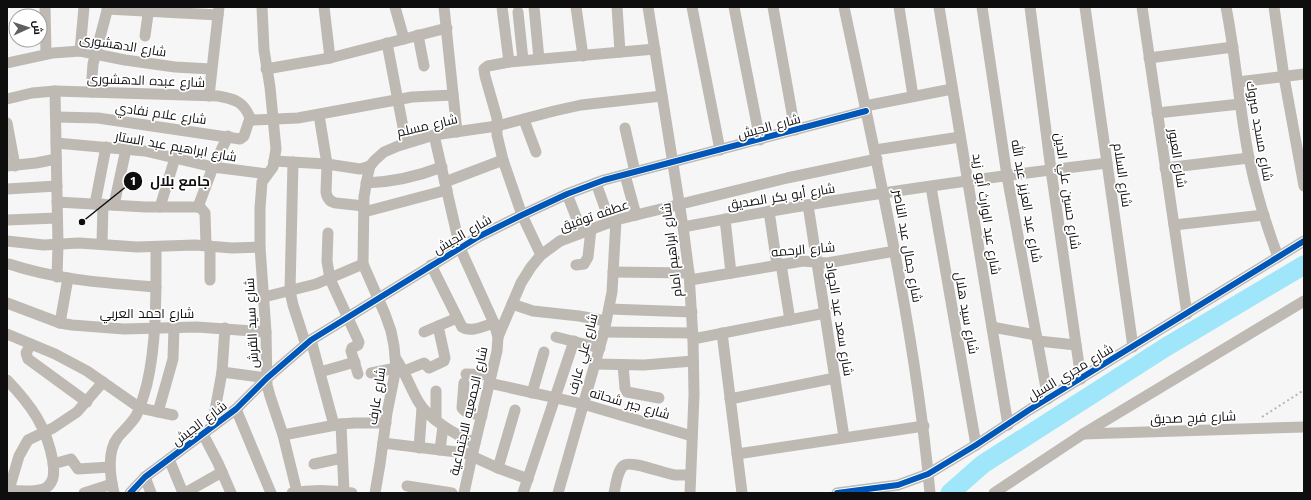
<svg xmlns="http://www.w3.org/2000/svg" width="1311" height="500" viewBox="0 0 1311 500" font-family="'Work Sans',Cairo,sans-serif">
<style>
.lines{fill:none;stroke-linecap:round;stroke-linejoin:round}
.river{stroke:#9fe6fa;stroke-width:19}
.path{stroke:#bab6b2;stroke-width:2;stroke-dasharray:2 3;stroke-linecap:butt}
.minor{stroke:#beb9b3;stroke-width:11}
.cycleway-casing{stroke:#fff;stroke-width:8}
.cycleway{stroke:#0057b8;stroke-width:6}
.labels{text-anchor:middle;stroke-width:3.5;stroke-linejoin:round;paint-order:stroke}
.street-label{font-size:13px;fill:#0e0e0f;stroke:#fff}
.leader{fill:none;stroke:#0e0e0f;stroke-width:1.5}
.callout-dot{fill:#0e0e0f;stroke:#fff;stroke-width:1.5}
.mark-label{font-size:12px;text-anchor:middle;font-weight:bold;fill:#fff}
.callout-label{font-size:14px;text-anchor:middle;font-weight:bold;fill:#0e0e0f;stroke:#fff;stroke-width:3.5;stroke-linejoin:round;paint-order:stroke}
</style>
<rect width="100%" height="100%" fill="#f6f6f6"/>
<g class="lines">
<polyline class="river" points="950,493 983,464 1166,347 1304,265"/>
<polyline class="path" points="1262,417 1304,390"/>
<g class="minor">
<polyline points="45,7 46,54"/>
<polyline points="262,7 264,50 270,87 276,149 273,167 262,182 260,208 260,247 266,332 267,385 270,396 283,435 297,492"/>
<polyline points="324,7 330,58"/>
<polyline points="395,7 404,39"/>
<polyline points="444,7 457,132"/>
<polyline points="502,7 509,62"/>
<polyline points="534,7 539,59"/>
<polyline points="576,7 583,56"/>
<polyline points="617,7 620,52"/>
<polyline points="648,7 683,227 689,273 693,339 694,395 690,493"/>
<polyline points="692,7 720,150"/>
<polyline points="734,7 760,140"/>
<polyline points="773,7 795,130"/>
<path d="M844 7C878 168 915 329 930 493"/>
<polyline points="899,7 913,96"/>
<polyline points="939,7 1008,425"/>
<polyline points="982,7 1007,176 1048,399"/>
<polyline points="1030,7 1051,170 1081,379"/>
<polyline points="1085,7 1133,347"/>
<polyline points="1142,7 1187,314"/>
<path d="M1226 7C1236 57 1239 108 1249 158 1256 192 1266 225 1278 257"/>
<polyline points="1274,7 1284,77 1304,186"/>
<polyline points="107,9 218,15"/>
<polyline points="518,12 523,60"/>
<polyline points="418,35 424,66"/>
<polyline points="145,36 149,7"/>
<polyline points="387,43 406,143"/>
<polyline points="80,51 84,7"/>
<polyline points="1149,58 1233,47"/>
<polyline points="7,63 53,53 80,51 125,60 175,67 211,69"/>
<polyline points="266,69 330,58 447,28"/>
<polyline points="1238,82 1304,74"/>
<polyline points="55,91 58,245 57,277"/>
<polyline points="91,92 93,64 108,7"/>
<polyline points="209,96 219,7"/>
<path d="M7 99 32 93 55 91 218 96C235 99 244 102 250 118L254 120 298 118 412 97 453 95"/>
<polyline points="865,106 952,89"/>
<polyline points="1157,113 1240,104"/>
<path d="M319 115 327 164 326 192C327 198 330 202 336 203L364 206"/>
<polyline points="56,117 98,118 240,139 244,136 250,118"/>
<polyline points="524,120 536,152"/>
<polyline points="7,123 15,166"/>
<polyline points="625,128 635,172"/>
<polyline points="434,135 460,248 494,323 498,337 497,351 472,456 464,493"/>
<polyline points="56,143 145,151 213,167 267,174"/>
<polyline points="875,150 960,137"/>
<polyline points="274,161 327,164 360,169 370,166"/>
<polyline points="293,162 290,291 293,305 306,345"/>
<polyline points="7,166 36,163 56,159"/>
<polyline points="1165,168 1249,158"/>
<polyline points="625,175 636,215"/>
<polyline points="445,182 503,160"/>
<path d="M366 183C393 182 416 177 442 167"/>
<polyline points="596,183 610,222"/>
<polyline points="931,187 976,445"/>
<polyline points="7,189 57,186"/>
<polyline points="567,194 582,232"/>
<polyline points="57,202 146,207 200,207 205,213 206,245"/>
<polyline points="95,204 106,147"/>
<polyline points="114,205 126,149"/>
<polyline points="808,205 844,437"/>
<polyline points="160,207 175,158"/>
<polyline points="198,207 213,167 228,136"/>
<polyline points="769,211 777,265"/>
<polyline points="364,212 447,190"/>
<polyline points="725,219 731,273"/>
<polyline points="7,220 57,218"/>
<polyline points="1174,225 1264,215"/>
<path d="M683 227C824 200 965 180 1107 163"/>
<polyline points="328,233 327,261 330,279 359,342 358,345 352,348 351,351 358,374"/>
<polyline points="7,241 44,245 79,243 137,247 195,245 232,248 260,247"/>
<polyline points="102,244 103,204"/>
<polyline points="541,255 522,215 503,160 497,135 497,118 485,76 484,69 488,66 509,62 655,49"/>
<path d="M9 264C57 280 106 283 156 287"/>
<polyline points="781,264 790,320"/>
<path d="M431 265 462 327C471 333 484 326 494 323"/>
<polyline points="576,265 584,264 588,257 591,229"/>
<polyline points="613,272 689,273"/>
<polyline points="210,280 210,246"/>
<polyline points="690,280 803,261 827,263 895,251"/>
<polyline points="264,297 316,284 363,264"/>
<polyline points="7,303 60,323 72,325 124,329 197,327 266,332"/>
<polyline points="512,304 533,311 579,316 606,321"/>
<polyline points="609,309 692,312"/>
<polyline points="60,323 68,278"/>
<polyline points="992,327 1036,335"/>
<polyline points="424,332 457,318"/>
<polyline points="604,332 693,333"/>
<polyline points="722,333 742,493"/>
<polyline points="7,334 55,354 87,371 140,408 173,415"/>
<polyline points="498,337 521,283 531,267 541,255 560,241 616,220 787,178 877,159"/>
<polyline points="556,337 600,348"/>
<polyline points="693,339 825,313"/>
<polyline points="311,340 334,425"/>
<polyline points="1038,341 1076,345"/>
<polyline points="31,344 26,353 28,359 87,402"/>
<path d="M396 359C405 372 410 387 418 401 428 419 456 435 475 443"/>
<polyline points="595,364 644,365 693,361"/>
<polyline points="623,365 625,388 627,392 659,398"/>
<polyline points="404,371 424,363 429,368 444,361 445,358 438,326"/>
<polyline points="222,372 267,378"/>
<polyline points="320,372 355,362"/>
<polyline points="371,373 396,368"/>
<polyline points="466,374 491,375"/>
<path d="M7 380C31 405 47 427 53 462 54 471 55 481 47 487 38 493 17 491 7 490"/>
<polyline points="464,383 462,408 465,411 482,416"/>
<polyline points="489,383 583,404 692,436"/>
<polyline points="436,391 436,420"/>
<polyline points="532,393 544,352"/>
<polyline points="730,399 835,378"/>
<polyline points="236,409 271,493"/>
<polyline points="158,412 173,359 174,327"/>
<polyline points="341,424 344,492"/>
<polyline points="212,427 222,372 225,328"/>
<polyline points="203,434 218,463 231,493"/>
<polyline points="1083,434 1304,427"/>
<polyline points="283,435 341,424 354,423 386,423"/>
<polyline points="383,443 465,453 498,468 528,479"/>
<polyline points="419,448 422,408"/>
<polyline points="440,450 443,426"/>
<polyline points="737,454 924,426"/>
<polyline points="169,459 183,493"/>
<polyline points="53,464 71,459 78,469 110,467"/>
<polyline points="314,464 342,458"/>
<polyline points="498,468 515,410"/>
<polyline points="145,477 151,493"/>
<polyline points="407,486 452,493"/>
<polyline points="8,493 19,456 28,440 53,428 77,412 103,382"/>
<polyline points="84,493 112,484"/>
<path d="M114 493C110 476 107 451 118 437 124 430 131 424 136 416 141 407 144 395 147 384 157 341 156 291 156 247"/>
<polyline points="130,493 145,477 236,409 267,378 311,340 478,237 522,215 567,194 604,180 866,111"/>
<polyline points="185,493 222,472"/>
<path d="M292 493C313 489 332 490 352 493"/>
<polyline points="375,493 380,464 387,413 396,368 394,346 391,331 385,314 363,264 364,197 368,174 370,166 375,160 384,152 398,146 434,135 497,126 554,111 581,105 662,96"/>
<polyline points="523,493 574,341"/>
<polyline points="558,493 604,332 612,292 616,220"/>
<path d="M614 493C616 485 617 472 623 466 630 459 664 474 675 475 680 475 685 475 690 475"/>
<polyline points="837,493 898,485 928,474 976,445 1029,410 1304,241"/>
<polyline points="994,493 1083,434 1304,301"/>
</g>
<g class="cycleway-casing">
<g id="cycleway">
<polyline points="130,493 145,477 236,409 267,378 311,340 478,237 522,215 567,194 604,180 866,111"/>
<polyline points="837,493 898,485 928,474 976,445 1029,410 1304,241"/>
</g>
</g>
<use href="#cycleway" class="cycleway"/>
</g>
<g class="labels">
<g class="street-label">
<text transform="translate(123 45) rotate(9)" y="5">شارع الدهشورى</text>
<text transform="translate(146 80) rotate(2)" y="5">شارع عبده الدهشورى</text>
<text transform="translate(161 113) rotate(8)" y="5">شارع علام نفادي</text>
<text transform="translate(427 125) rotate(-13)" y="5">شارع مسلم</text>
<text transform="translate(769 126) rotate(-15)" y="5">شارع الجيش</text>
<text transform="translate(1260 131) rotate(80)" y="5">شارع مسجد مبروك</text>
<text transform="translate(176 146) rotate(10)" y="5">شارع ابراهيم عبد الستار</text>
<text transform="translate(1178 158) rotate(81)" y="5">شارع العبور</text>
<text transform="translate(1123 175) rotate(82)" y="5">شارع السلام</text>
<text transform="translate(1068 191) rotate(82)" y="5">شارع حسين علي الدين</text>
<text transform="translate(781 196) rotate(-9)" y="5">شارع أبو بكر الصديق</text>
<text transform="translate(1027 201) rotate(80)" y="5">شارع عبد العزيز عبد الله</text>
<text transform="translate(987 214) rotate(81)" y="5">شارع عبد الوارث أبو زيد</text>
<text transform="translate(594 215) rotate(-19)" y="5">عطفه توفيق</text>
<text transform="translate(462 234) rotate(-30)" y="5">شارع الجيش</text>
<text transform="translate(908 246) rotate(80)" y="5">شارع جمال عبد الناصر</text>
<text transform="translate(803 249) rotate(-5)" y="5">شارع الرحمه</text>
<text transform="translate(671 250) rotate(-97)" y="5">شارع ابراهيم امام</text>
<text x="147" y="318">شارع احمد العربي</text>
<text transform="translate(967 313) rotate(80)" y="5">شارع سيد هلال</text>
<text transform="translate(840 319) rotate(81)" y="5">شارع سعد عبد الجواد</text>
<text transform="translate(251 323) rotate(-93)" y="5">شارع سيد القرش</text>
<text transform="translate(582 354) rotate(-75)" y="5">شارع علي عارف</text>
<text transform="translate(1070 372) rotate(-31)" y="5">شارع مجري السيل</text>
<text transform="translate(376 396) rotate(-81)" y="5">شارع عارف</text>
<text transform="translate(630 403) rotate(16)" y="5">شارع جبر شحاته</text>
<text transform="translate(468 411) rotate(-77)" y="5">شارع الجمعيه الاجتماعية</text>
<text transform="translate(1193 417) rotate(-2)" y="5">شارع فرج صديق</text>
<text transform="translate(199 423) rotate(-37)" y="5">شارع الجيش</text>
</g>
</g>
<path class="leader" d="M82 222L133 181"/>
<g class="callout-dot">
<circle cx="82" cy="222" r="4"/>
<circle cx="133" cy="181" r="10"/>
</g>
<g class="mark-label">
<text x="133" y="185">1</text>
</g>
<g class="callout-label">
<text x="180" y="186">جامع بلال</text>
</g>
<rect width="1311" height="500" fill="none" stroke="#0e0e0f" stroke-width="16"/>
<g transform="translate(28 28) rotate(87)"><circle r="19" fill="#ffffff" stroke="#9f9f9f"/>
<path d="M0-3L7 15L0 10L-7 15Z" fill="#5f5f60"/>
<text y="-6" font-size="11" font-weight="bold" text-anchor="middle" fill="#0e0e0f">ش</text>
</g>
</svg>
